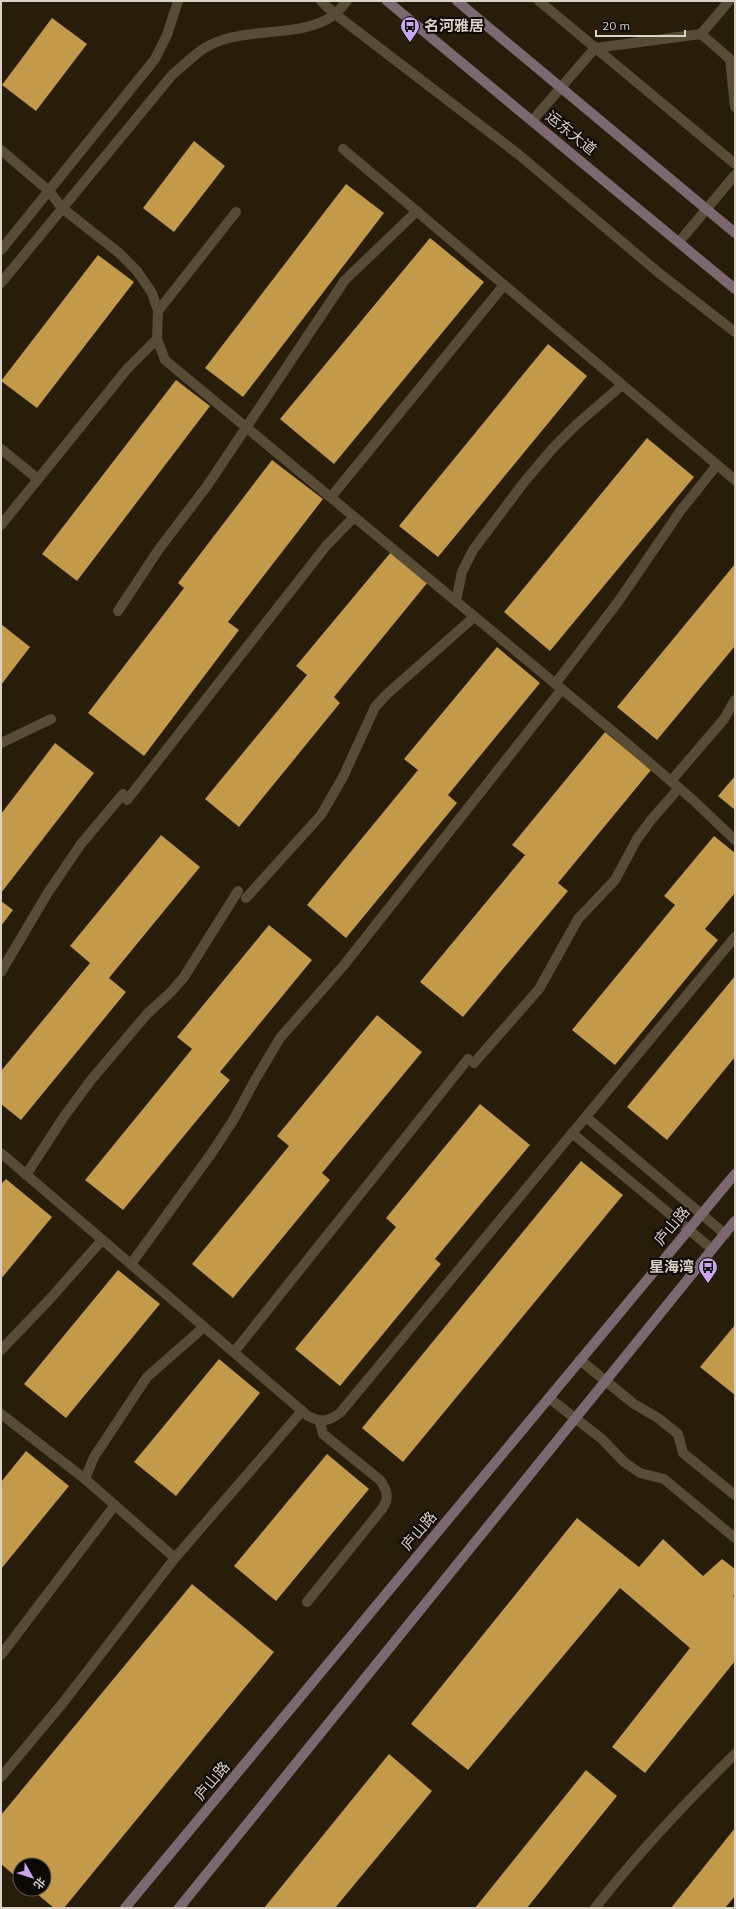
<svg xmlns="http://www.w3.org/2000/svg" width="736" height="1909" viewBox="0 0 736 1909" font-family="Mulish,'Noto Sans SC',sans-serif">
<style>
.building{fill:#c3994a}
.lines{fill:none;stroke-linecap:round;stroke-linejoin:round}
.lane{stroke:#584c37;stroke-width:10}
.secondary{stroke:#7b6870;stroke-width:10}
.labels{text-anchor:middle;stroke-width:4;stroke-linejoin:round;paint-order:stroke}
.poi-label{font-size:15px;font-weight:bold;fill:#d9d2c6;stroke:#0c0802;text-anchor:start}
.street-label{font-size:15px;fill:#d9d2c6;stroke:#0c0802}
</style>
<rect width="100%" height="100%" fill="#271d09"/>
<g class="building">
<polygon points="52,18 87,44 36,111 2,85"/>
<polygon points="194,141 225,166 174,232 143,208"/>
<polygon points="346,184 384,213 243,397 205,368"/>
<polygon points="430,238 484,282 334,464 280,419"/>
<polygon points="98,255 134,282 37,408 1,381"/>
<polygon points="548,344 587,376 438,557 399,526"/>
<polygon points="176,380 210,406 77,581 42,554"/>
<polygon points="647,438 694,477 550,651 504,612"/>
<polygon points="272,460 323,499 228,622 239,630 144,756 88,713 184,588 178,583"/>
<polygon points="391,552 428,582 334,697 340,703 239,827 205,799 307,675 296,666"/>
<polygon points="735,564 735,646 657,740 617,707"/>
<polygon points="1,624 30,647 1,685"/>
<polygon points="497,647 540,683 448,795 457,803 346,938 307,905 418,770 404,759"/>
<polygon points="605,732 651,770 558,883 568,891 463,1017 420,982 525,855 512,845"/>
<polygon points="55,743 94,773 1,893 1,814"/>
<polygon points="735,776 735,810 718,796"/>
<polygon points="161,835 200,867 109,978 126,992 21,1120 1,1104 1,1071 90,963 70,946"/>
<polygon points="714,836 735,853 735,893 705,929 718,940 615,1065 572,1030 675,905 664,896"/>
<polygon points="1,901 13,910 1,926"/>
<polygon points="269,925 312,960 220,1072 230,1080 123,1210 85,1180 192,1049 177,1037"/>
<polygon points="735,976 735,1057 667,1140 627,1107"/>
<polygon points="377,1015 422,1052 322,1173 330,1180 233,1298 192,1264 289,1146 277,1136"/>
<polygon points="480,1104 530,1145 435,1259 441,1264 340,1386 295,1349 396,1227 386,1218"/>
<polygon points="581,1161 623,1195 403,1462 362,1428"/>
<polygon points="6,1179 52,1217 1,1279 1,1184"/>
<polygon points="118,1270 160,1304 66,1418 24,1384"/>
<polygon points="735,1325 735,1395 700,1367"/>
<polygon points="219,1359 260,1393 176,1496 134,1462"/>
<polygon points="26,1451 69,1486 1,1569 1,1482"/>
<polygon points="327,1454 369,1489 276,1601 234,1566"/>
<polygon points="577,1518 639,1567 663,1539 703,1576 722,1559 735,1569 735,1594 733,1596 735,1598 735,1661 645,1773 612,1747 690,1648 620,1588 468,1770 411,1724"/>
<polygon points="192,1584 274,1652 64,1908 54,1908 31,1889 44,1889 44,1865 20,1865 20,1880 1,1864 1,1815"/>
<polygon points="389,1754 432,1791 335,1908 264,1908"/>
<polygon points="586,1770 617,1796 527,1908 475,1908"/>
<polygon points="735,1828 735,1896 725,1908 671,1908"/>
</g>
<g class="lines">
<g class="lane">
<polyline points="321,1 335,14 518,154 659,273 735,332"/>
<polyline points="539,1 735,164"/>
<polyline points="701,34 729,1"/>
<polyline points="532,121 595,48 701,34 730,59 735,107"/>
<polyline points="343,149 735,480"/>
<polyline points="1,150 49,191 62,208 119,253 137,271 152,293 158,311 157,339 165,360 616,734 693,800 735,840"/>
<polyline points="679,242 735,175"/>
<polyline points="1,250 155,59 167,35 178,1"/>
<path d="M1 283 172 75C184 65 196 52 210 45 247 26 301 39 334 15 339 11 343 5 347 1"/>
<polyline points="158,311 236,212"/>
<polyline points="1,449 38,479"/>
<polyline points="331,497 504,285"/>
<polyline points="1,525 127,369 157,339"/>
<polyline points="456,601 462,572 473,550 525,481 553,448 577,424 622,385"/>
<polyline points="118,611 159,549 207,486 345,280 417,211"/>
<polyline points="555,684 618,602 681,510 717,465"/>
<polyline points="1,743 51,719"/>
<polyline points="671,781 724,719 735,700"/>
<polyline points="127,800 326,546 354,517"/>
<polyline points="246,898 321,815 343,777 375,707 386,695 474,617"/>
<polyline points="1,972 47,894 81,844 123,794"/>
<polyline points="474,1063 539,989 578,919 615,880 637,839 651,820 679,788"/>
<polyline points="586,1117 725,1234"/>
<polyline points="572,1133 712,1249"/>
<path d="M1 1153 308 1416C322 1423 327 1422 340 1413L735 937"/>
<polyline points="26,1175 63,1118 91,1080 147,1014 171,992 184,977 238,891"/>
<polyline points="131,1264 211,1154 234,1119 255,1080 280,1038 344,965 562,689"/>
<polyline points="1,1350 49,1300 102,1240"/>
<polyline points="234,1352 468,1059"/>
<polyline points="580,1360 634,1404 658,1418 678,1434 683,1453 735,1495"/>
<polyline points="549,1398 602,1439 624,1462 640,1473 664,1479 735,1538"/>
<polyline points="1,1414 85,1479 175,1558"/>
<polyline points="85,1479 94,1457 147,1377 204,1327"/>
<path d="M307 1602 382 1509C389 1499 388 1491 380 1480L323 1434 320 1422"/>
<polyline points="1,1655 115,1505"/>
<polyline points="1,1777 62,1704 175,1558 302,1411"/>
<path d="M595 1908C638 1853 685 1803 735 1754"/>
</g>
<g class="secondary">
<polyline points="387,1 735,289"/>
<polyline points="457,1 735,233"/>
<polyline points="125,1908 735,1174"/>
<polyline points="179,1908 735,1221"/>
</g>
</g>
<defs>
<g id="bus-pin" transform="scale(1)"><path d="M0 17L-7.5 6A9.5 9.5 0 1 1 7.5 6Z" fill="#c9a5ee" stroke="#0c0802"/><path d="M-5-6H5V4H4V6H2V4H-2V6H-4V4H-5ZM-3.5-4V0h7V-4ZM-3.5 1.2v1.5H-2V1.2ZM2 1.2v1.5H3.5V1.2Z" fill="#111"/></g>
</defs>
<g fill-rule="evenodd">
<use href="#bus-pin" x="410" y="26"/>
<use href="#bus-pin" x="708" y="1267"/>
</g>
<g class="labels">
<g class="poi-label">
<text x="424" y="31">名河雅居</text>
<text x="694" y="1272" text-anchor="end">星海湾</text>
</g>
<g class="street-label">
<text transform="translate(571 133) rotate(39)" y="5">运东大道</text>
<text transform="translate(672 1226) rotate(-50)" y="5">庐山路</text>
<text transform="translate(419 1531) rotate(-50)" y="5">庐山路</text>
<text transform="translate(212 1781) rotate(-50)" y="5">庐山路</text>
</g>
</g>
<rect width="736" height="1909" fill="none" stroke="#d9d2c6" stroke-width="4"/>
<g transform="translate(32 1877) rotate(129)"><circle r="19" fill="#0c0802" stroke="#5e5950"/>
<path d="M0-3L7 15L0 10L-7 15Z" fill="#c9a5ee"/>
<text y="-6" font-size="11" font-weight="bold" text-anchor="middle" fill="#d9d2c6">北</text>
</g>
<path d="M596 30v6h89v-6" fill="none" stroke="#d9d2c6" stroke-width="2"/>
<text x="602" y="30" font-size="12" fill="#d9d2c6" stroke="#0c0802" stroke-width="3" paint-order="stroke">20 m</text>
</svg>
